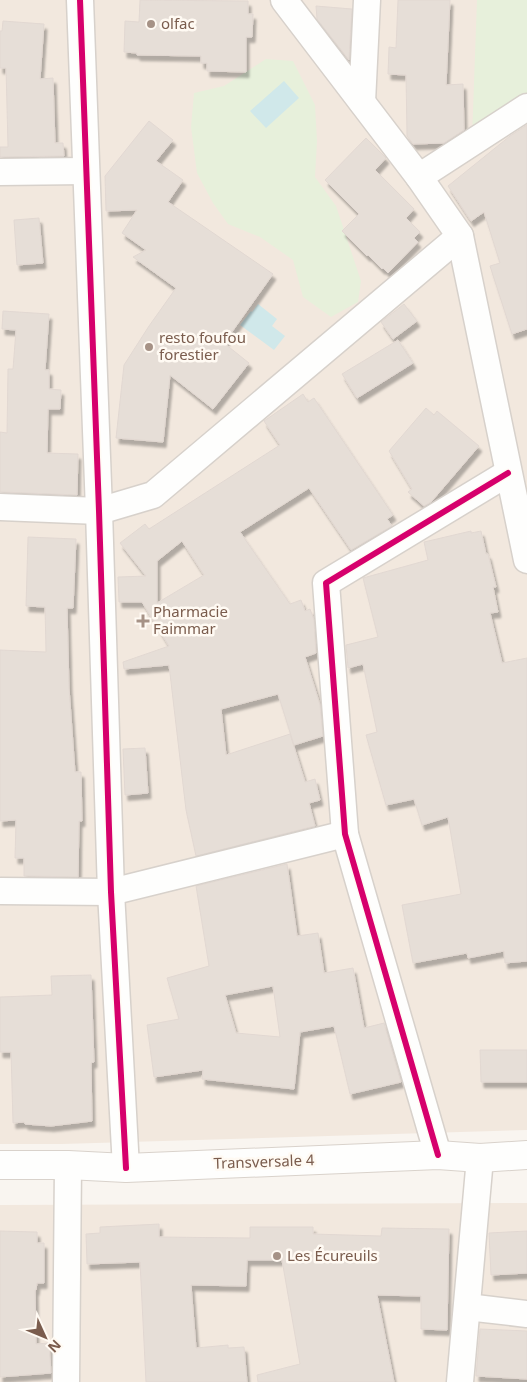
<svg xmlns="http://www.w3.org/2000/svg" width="527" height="1382" viewBox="0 0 527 1382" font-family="'Noto Sans',sans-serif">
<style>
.residential{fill:#f2e8de}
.green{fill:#e7f0db}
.water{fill:#d0e8ea}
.building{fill:#e6ded7;stroke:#e2d8d2;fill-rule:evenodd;filter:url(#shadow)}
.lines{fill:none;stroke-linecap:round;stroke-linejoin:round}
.minor-casing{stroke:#d7d1cb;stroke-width:29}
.secondary-casing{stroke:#d9d2cb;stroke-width:30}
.minor{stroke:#fefefd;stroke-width:26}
.secondary{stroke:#fefefd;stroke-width:28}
.cycleway-casing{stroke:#fffaf3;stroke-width:9}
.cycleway{stroke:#d6006c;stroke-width:6}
.poi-dot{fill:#a69286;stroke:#fffaf3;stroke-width:2}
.labels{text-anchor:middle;stroke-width:5;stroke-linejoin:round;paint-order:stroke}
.poi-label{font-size:15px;fill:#7a5c4d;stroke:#fffaf3;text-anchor:start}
.street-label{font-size:15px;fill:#7a5c4d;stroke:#fffaf3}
</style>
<defs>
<filter id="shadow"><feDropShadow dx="3" dy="5.5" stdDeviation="1" flood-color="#0004"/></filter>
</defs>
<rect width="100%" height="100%" fill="#f9f5f0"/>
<g class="residential">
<polygon points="0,0 527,0 527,1130 62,1144 0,1144"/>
<polygon points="527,1203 527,1382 0,1382 0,1205"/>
</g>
<g class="green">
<polygon points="477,0 527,0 527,105 472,138"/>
<polygon points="266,59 293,61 315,105 317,141 315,177 336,206 361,281 358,302 331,317 303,297 293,260 260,237 228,224 213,203 197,173 191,127 194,93 224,86"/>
</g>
<g class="water">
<polygon points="284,81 299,98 266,128 250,111"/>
<polygon points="258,304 277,319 272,326 285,336 274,350 240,325 251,311 252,312"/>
</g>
<g class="building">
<polygon points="140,0 248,1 248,14 253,14 252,37 246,37 246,72 207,71 207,63 201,63 201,56 137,55 137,53 124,52 125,21 139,22"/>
<polygon points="398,0 450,0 446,85 463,84 464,130 444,143 413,144 407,136 406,75 388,74 389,47 396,48"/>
<polygon points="316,6 352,9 349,60 317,19"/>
<polygon points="3,21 44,24 40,79 53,78 55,143 63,143 64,156 0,157 0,147 8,147 6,68 0,68 0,31 2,31"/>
<polygon points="149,121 173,140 156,161 183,180 168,202 273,274 224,343 249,363 213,409 170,375 163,442 116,438 124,365 149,326 176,288 133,257 146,250 122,233 137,210 106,211 105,176"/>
<polygon points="527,125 527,329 512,334 490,266 500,263 484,212 471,221 448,186 510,136"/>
<polygon points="366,138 386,158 375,170 414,209 406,218 420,232 414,238 418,242 388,273 383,268 382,269 368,255 367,256 342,231 359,214 325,180"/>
<polygon points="39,218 43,263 17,265 14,220"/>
<polygon points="404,304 417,321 393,339 381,322"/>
<polygon points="3,311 49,314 45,370 49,370 49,389 61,390 60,409 48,409 47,453 78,454 77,495 0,492 0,432 7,433 8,369 13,369 16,330 2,329"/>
<polygon points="398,340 413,363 357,398 342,374"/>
<path d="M303 394 308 402 314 398 393 515 387 519 392 526 351 550 309 488 240 532 290 604 301 600 305 611 310 609 314 620 316 653 305 657 320 705 323 736 294 745 278 694 221 709 226 755 290 734 305 782 315 779 320 800 309 803 315 826 196 856 186 810 169 665 124 669 123 662 169 646 142 602H119L118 577 146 576 120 543 145 524 149 529 280 445 264 421ZM182 541 204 575 157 603V561Z"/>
<polygon points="426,408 434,415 437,411 479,446 431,502 424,506 408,492 412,489 389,451"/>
<polygon points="471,531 471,533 481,531 486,554 488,554 496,587 493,587 498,612 490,613 502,663 527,658 527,961 505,963 504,951 468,958 467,953 413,963 402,905 461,894 448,817 422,825 414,799 386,805 366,735 377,732 363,664 348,668 346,645 378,637 363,578 428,560 424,542"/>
<polygon points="28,537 76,539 73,608 67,608 69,688 75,772 81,772 82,821 79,821 78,877 24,876 24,858 15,858 16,820 0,821 0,650 46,652 45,607 26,606"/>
<polygon points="145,748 148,793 125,795 123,749"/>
<path d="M287 864 297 936 318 933 324 973 353 968 364 1028 384 1023 401 1082 350 1094 334 1026 300 1032 294 1089 202 1079 203 1070 154 1077 147 1025 179 1019 167 978 209 966 196 886ZM273 986 280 1037 236 1033 225 995Z"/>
<polygon points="91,975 94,1062 91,1063 92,1121 51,1126 25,1124 24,1122 13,1123 11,1052 0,1052 0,997 52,995 51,976"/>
<polygon points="480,1050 527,1050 527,1082 481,1082"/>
<polygon points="159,1224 159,1237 250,1238 250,1227 313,1227 313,1234 381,1236 382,1228 449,1229 447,1330 421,1329 421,1296 377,1295 394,1382 258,1382 257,1375 300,1364 282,1260 247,1260 246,1286 191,1285 196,1348 228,1345 228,1348 244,1347 247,1382 146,1382 140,1262 87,1264 86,1234 100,1233 100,1227"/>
<polygon points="0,1231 37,1232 37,1243 44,1243 44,1283 37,1283 36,1290 35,1290 36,1344 49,1343 51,1373 0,1377"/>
<polygon points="527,1231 527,1273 491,1275 489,1233"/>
<polygon points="480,1329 527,1331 527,1379 476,1376"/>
</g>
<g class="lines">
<g class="minor-casing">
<g id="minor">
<polyline points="80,0 99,511 111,892 126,1168"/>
<polyline points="284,0 419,177 460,236 527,560"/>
<polyline points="362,102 367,0"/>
<polyline points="0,172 85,171"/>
<polyline points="419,177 527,107"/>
<polyline points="0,507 99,511 153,495 460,236"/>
<polyline points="0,891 111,892 345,834"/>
<polyline points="438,1155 345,834 326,583 508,473"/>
<polyline points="467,1307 527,1314"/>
<polyline points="66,1382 68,1165"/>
<polyline points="460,1382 480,1158"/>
</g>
</g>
<g class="secondary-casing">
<polyline id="secondary" points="0,1165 68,1165 126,1168 438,1155 480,1158 527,1155"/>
</g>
<use href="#minor" class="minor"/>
<use href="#secondary" class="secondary"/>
<g class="cycleway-casing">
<g id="cycleway">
<polyline points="80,0 99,511 111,892 126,1168"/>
<polyline points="438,1155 345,834 326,583 508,473"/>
</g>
</g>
<use href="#cycleway" class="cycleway"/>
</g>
<g class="poi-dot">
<circle cx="151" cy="24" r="5"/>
<circle cx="149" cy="347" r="5"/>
<path d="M140.5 613.5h5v5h5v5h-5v5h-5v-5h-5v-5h5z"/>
<circle cx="277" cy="1256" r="5"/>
</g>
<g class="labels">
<g class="poi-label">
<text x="161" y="29">olfac</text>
<text x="159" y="343">resto foufou<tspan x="159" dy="17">forestier</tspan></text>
<text x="153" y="617">Pharmacie<tspan x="153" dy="17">Faimmar</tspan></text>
<text x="287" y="1261">Les Écureuils</text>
</g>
<g class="street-label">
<text transform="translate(264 1162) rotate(-2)" y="5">Transversale 4</text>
</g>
</g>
<g transform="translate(45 1337) rotate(134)" stroke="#fffaf3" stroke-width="4" paint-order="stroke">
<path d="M0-4L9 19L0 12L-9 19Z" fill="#7a5c4d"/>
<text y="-8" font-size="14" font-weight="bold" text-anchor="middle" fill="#7a5c4d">N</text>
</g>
</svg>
